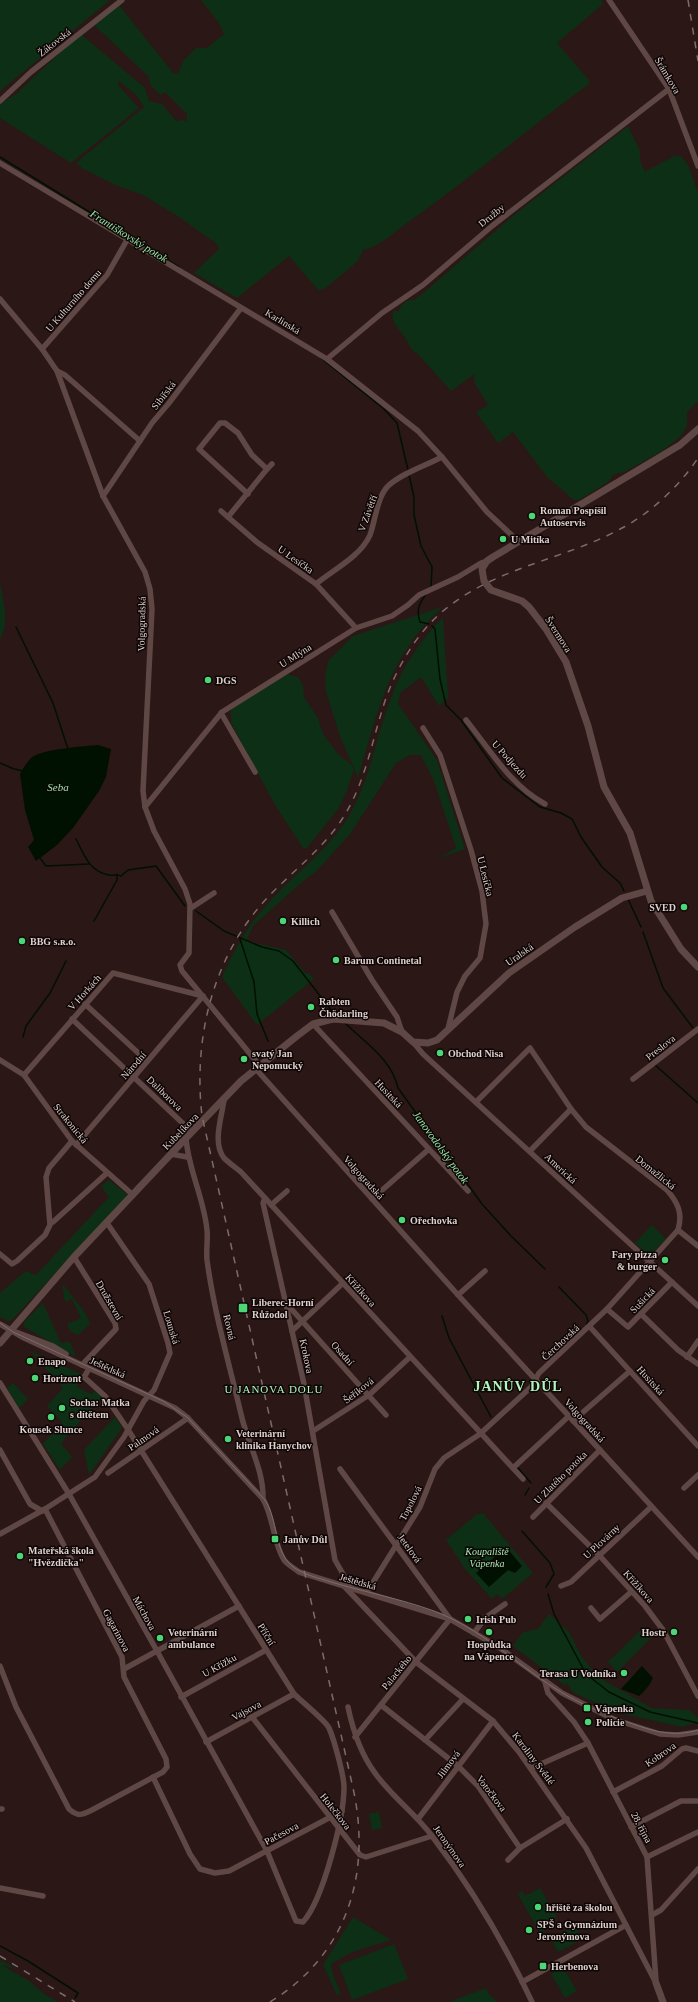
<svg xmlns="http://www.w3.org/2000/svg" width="698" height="2002" viewBox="0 0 698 2002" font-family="Georgia,serif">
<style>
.green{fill:#0d2f16}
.water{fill:#001001}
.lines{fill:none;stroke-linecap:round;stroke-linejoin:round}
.stream{stroke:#001001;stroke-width:1.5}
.minor{stroke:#5f4745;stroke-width:5.5}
.tertiary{stroke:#5f4745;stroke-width:7}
.tram{stroke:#7d6c6b;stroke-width:1}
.rail{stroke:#7d6c6b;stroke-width:1.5;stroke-dasharray:7 7;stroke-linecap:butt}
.poi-dot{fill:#4dd676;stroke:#0d0605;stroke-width:1.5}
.labels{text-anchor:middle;stroke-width:3;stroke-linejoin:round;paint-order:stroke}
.street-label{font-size:10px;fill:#ded0ce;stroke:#0d0605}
.poi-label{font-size:10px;font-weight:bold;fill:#ded0ce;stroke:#0d0605;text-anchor:start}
.park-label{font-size:10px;font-style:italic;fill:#9eedae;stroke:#0d0605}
.water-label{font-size:11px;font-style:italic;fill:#97e6a8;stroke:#0d0605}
.neighbourhood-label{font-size:11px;letter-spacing:1px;fill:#b1f4be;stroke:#0d0605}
.district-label{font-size:14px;font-weight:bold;letter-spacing:1px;fill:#b1f4be;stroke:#0d0605}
</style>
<rect width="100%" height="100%" fill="#2b1716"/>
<g class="green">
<polygon points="0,0 110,0 0,91"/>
<path d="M201 0H601L603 4 557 43 588 79 590 82 585 87C526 130 471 178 411 220 397 230 379 247 363 250L358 261 327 287 319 291 289 256 237 298 194 273 219 249 217 244 179 217 143 195 115 185 82 168 76 163 144 107 136 95 119 81 118 85 139 108 71 163 0 118V104L16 94 66 47 82 35 145 88 149 101 162 104 176 121 182 120 187 121V114L165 92 161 95C155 89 149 87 149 77L94 25 119 5 174 74 179 72 183 61 196 48H207L224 34 219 23Z"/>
<path d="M628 126 640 151V161L645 172 674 156H681L688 165 698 193V403L696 402 687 413V426L681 436 662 451 624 472 614 474 608 482 579 500H574L548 478 513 432 498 443 476 412 488 405 474 382 475 374 451 391 417 353C409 350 409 342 404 336 398 328 391 323 393 311H399C402 303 405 300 414 300L422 294 514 215Z"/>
<path d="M0 583C3 600 10 622 0 639Z"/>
<path d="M442 607C430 619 419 630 410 644 382 684 372 732 358 778L340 736 326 692 325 678 328 661 353 636Z"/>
<path d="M443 617 448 698 439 706 421 677 400 693 398 704 437 760 465 849 437 859 456 848 434 781 421 755H410L396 763 350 834 314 874 309 876 253 926 246 941 286 950 306 974 309 973 314 979 257 1025 222 977C235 948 250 921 272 899 299 870 332 847 351 812 371 776 376 736 391 698 402 667 420 641 443 617Z"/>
<polygon points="288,674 299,678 303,686 304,697 318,718 323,734 339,755 351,764 354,769 346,793 338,809 307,848 303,848 275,805 231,723 231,709"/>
<polygon points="109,1180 128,1195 12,1320 8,1321 0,1317 0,1293 26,1271 36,1275 109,1197 101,1186"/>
<polygon points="652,1225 666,1239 649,1256 635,1243"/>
<polygon points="62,1283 86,1314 90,1324 78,1335 70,1331 67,1324 81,1318 72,1299 65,1302"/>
<polygon points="43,1303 61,1343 70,1342 76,1357 24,1327 24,1322"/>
<polygon points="30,1351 81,1374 77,1387 92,1394 97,1389 103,1396 65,1438 61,1444 72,1457 60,1470 43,1444 62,1422 47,1406 63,1388"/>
<polygon points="13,1383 28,1399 19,1408 7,1388"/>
<polygon points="115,1417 122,1428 89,1475 84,1450"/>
<polygon points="483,1513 533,1573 502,1599 497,1594 492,1599 465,1569 446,1540 477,1514"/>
<polygon points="549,1614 569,1632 582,1657 598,1677 652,1708 690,1710 698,1719 698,1722 682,1727 619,1713 574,1693 566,1682 566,1686 513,1646 523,1632 538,1629"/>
<polygon points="645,1626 654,1635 617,1672 608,1662"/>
<polygon points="379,1812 382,1828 372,1830 369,1814"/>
<polygon points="540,1888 557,1918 542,1926 545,1933 541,1935 518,1894 522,1891 525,1896"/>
<polygon points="353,1917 391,1940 352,1952 331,1964 333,1975 341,1994 337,1995 323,1965"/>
<polygon points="575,1925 582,1939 558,1952 551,1939"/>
<polygon points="394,1944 408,1979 352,2000 339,1965"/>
<polygon points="0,1960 17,1969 1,1965 28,1980 44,1994 58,2002 0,2002"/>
<polygon points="563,1967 577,1991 565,1998 551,1974"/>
<polygon points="486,1988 489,1995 498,2002 449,2002"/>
</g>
<g class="water">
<path d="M98 745 111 749 106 777 99 791 73 828 57 845 36 861 28 847 34 840 25 810 20 774C23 768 30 757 36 755 48 749 85 746 98 745Z"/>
<polygon points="506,1547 522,1566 515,1573 508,1570 489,1587 476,1573"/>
<path d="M642 1666 653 1678C650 1685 645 1691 639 1696L621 1689Z"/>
</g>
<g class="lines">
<g class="stream">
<polyline points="0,157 179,267"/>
<polyline points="321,358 384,409 397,423 408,470"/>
<polyline points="409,475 414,497 414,515 421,546 432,567 431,587"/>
<path d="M427 593C419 603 416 610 420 622L429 624"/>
<polyline points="432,626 435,629 440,679 446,705 461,720 502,778 540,807 561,813 572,819 581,837 602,867 620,883 624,891"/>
<polyline points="16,627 53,703 68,749"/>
<polyline points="0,763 14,769 23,771"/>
<path d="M76 839C84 855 90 872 109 875 114 876 116 874 121 876L128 870 156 866 185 906"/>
<polyline points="40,858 46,866 89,864"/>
<polyline points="628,899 641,927"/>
<polyline points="196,911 224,931 262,947 279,951 293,961 335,1015"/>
<polyline points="94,921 117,880 117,874"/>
<polyline points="643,932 663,988 693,1028"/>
<polyline points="240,939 254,982 257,1014 268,1041"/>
<path d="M344 1022C364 1042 392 1059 398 1088L482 1204 511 1236 545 1269"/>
<polyline points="23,1037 26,1026 50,993 66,961"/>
<polyline points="655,1065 698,1103"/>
<polyline points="559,1287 586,1315 588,1321 586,1326"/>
<polyline points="442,1316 449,1338 491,1417"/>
<polyline points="517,1467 531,1483"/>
<polyline points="525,1495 529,1488"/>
<polyline points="522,1531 550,1563 554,1574 546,1587"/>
<polyline points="548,1594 554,1614 586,1674 609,1692 650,1712 698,1723"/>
<polyline points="0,1946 28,1961 78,1993 75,1998"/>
</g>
<g class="minor">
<polyline points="609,0 669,89 698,166"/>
<polyline points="0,101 31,72 122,0"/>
<polyline points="0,163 327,359 418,431 442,457 487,512 519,542"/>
<polyline points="0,299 42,349 57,371 103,496 145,572 150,589 152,609 143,791 145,807 154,831 185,889 190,904 189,953 180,965 182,971 260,1066"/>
<polyline points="42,349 107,275 127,240"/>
<polyline points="327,359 382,313 423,285 492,226 669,89"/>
<polyline points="57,371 65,375 140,441"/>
<polyline points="267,469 272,464"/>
<polyline points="103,496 152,423 169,403 241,308"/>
<polyline points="221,511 258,543 316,584 356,628"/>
<polyline points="228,517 267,469 252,455 238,433 225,423 220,423 199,449 248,494"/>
<path d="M316 584C333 570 361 556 370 535 375 522 377 497 388 486 402 473 425 466 442 457"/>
<polyline points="221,713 255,772"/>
<path d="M466 720C490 750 511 786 545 804"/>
<polyline points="423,728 440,755 471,850 482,891 486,924 480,958 465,976 457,992 448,1029"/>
<polyline points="145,807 222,712 356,628 392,616 408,605 419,595 458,577 481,563 487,561"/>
<polyline points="191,908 214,893"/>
<polyline points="332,912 372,980 397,1017 402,1032"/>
<polyline points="85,1004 147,1061"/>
<polyline points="72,1019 192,1132"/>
<polyline points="313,1024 468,1191"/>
<polyline points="413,1042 423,1054 698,1306"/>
<polyline points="0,1060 24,1075 72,1141 133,1195"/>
<polyline points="256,1069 458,1295 698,1557"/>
<polyline points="24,1075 113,973 203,996"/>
<polyline points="633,1079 698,1029"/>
<path d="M224 1100C222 1116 212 1143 224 1158 229 1163 236 1168 241 1172L523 1479"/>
<path d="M186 1138C188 1169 204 1198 207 1230 208 1240 206 1250 207 1260 214 1312 229 1363 241 1414 247 1442 264 1470 263 1499"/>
<polyline points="76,1145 203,996"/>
<polyline points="530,1151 571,1109"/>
<polyline points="171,1154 187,1157"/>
<polyline points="265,1198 263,1203 304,1384 335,1560 351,1588"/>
<polyline points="372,1199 429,1149"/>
<polyline points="271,1205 287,1191"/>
<polyline points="53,1222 107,1173"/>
<polyline points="678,1230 698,1246"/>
<polyline points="0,1254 12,1264 17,1261 45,1235 50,1225 46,1177 49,1168 72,1141"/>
<polyline points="74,1257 115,1323 116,1329 82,1365"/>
<polyline points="458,1295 485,1271"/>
<polyline points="286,1303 386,1415"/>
<polyline points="607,1309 628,1327 672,1282"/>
<polyline points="641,1314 678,1350 698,1364"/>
<path d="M0 1324 24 1338 175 1408 188 1418 263 1499C274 1518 273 1543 284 1560 288 1565 294 1568 299 1572L450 1619 500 1648 562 1693 613 1719 660 1734 678 1735 698 1732"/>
<polyline points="590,1327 698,1446"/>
<polyline points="292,1331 343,1283"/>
<polyline points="16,1332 53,1346 66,1354"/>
<polyline points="687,1357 698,1341"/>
<path d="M0 1383 69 1494 157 1651 267 1851 296 1921 303 1922C323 1900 344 1818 344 1787 344 1776 334 1739 329 1728 326 1721 301 1701 294 1694L127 1428 105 1396 84 1377 89 1369"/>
<polyline points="573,1421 630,1371"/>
<polyline points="313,1431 369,1395 410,1357"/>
<polyline points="0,1450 30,1504 42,1511"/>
<polyline points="513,1468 569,1416"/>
<polyline points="340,1469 450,1619"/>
<polyline points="108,1473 188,1418"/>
<polyline points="684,1488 698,1475"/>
<polyline points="546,1503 599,1555 645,1606 663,1630 698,1696"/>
<polyline points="533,1517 600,1450"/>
<polyline points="0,1534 45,1509 95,1477 124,1437 144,1401 154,1390 170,1353 168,1343 149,1284 107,1223"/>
<polyline points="344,1586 416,1662 493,1721 519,1752 586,1848 656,1983"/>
<polyline points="561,1586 571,1582 651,1507"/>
<path d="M367 1592 420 1507 435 1469 444 1458 480 1434 531 1387 539 1373 607 1309 678 1230C683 1213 678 1203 667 1190L586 1127 571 1109 530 1048 476 1102"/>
<polyline points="591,1608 600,1619 631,1592"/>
<polyline points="474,1633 485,1618 505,1604"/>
<path d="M0 1666 16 1707 69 1809C78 1817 82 1815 92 1810L163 1772 167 1767 166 1759 124 1677 122 1657 45 1509"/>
<polyline points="124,1669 239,1606"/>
<polyline points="545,1682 548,1693 574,1722 588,1743 647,1857 656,1981"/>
<polyline points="181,1697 266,1650"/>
<polyline points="381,1705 458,1766 478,1786 520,1848 567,1819"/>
<path d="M348 1707C353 1731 360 1753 375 1773 391 1796 415 1813 432 1836 471 1887 505 1944 532 2002"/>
<polyline points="252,1717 360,1855 366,1857 432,1836"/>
<polyline points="355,1737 450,1619"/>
<polyline points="425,1740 463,1699"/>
<polyline points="206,1742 294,1694"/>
<polyline points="532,1768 588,1743"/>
<polyline points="153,1777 190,1854 200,1869 215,1873 229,1871 342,1811"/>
<polyline points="613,1792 662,1766 682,1749 686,1748 698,1751"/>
<polyline points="0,1809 2,1809"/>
<polyline points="418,1819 493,1721"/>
<polyline points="631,1827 681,1801 698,1801"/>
<polyline points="647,1857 698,1832"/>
<polyline points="508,1860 520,1848"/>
<polyline points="0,1888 43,1896"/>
<polyline points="652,1915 661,1910 698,1869"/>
<polyline points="522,1982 626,1925"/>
</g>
<g class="tertiary">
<polyline points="698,429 680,445 493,557 487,561 482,569 484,581 491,590 522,601 529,607 546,629 566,662 588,726 604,787 630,833 651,901 681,949 698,967"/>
<polyline points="0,1343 74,1257 186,1138 241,1081 297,1036 313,1024 333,1019 384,1023 402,1032 413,1042 428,1043 437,1040 509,973 575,927 622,898 647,891"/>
<polyline points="656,1983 663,2002"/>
</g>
<path class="tram" d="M0 1323 13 1332 163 1401 187 1417 265 1500C278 1520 274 1551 292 1566 303 1575 319 1578 331 1582 365 1592 401 1599 434 1611 481 1629 514 1662 556 1689 580 1704 606 1715 633 1724 655 1732 675 1737 698 1730"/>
<g class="rail">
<polyline points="688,0 698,61"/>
<polyline points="0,1956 75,2002"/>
<path d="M270 2002C347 1955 372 1874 353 1788L202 1116C193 1037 213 954 270 895 296 868 328 845 347 811 367 776 373 736 386 698 398 665 419 629 448 607 500 566 567 559 624 527 653 511 680 485 698 458"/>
</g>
</g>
<g class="poi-dot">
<circle cx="532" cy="516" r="4"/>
<circle cx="503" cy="539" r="4"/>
<circle cx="208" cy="680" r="4"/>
<circle cx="684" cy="907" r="4"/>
<circle cx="283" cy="921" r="4"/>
<circle cx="22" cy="941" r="4"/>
<circle cx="336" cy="960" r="4"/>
<circle cx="311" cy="1007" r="4"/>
<circle cx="440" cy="1053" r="4"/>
<circle cx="244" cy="1059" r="4"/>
<circle cx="402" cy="1220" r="4"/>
<circle cx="665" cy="1260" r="4"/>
<rect x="238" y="1303" width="10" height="10" rx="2"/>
<circle cx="30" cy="1361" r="4"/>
<circle cx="35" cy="1378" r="4"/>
<circle cx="62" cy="1408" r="4"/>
<circle cx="51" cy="1417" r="4"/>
<circle cx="228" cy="1439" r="4"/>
<rect x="271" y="1535" width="8" height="8" rx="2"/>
<circle cx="20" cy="1556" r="4"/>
<circle cx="468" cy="1619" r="4"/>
<circle cx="489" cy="1632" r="4"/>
<circle cx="674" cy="1632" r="4"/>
<circle cx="160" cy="1638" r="4"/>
<circle cx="624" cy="1673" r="4"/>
<rect x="583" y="1704" width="8" height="8" rx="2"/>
<circle cx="588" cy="1722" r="4"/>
<circle cx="538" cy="1907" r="4"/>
<circle cx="529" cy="1930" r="4"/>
<rect x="539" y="1962" width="8" height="8" rx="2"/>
</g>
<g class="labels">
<g class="street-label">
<text transform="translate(54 42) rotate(-38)" y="4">Žákovská</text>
<text transform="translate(668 75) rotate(59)" y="4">Šrámkova</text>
<text transform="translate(491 215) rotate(-39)" y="4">Družby</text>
<text transform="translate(73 300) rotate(-49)" y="4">U Kulturního domu</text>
<text transform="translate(283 321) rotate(31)" y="4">Karlinská</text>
<text transform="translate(163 395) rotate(-52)" y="4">Sibiřská</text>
<text transform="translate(367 513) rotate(-70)" y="4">V Závětří</text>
<text transform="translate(296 559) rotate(35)" y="4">U Lesíčka</text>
<text transform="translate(141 624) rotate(-89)" y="4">Volgogradská</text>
<text transform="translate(559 634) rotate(58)" y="4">Švermova</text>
<text transform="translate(295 655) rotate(-32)" y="4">U Mlýna</text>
<text transform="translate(510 759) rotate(48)" y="4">U Podjezdu</text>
<text transform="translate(486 876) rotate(76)" y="4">U Lesíčka</text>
<text transform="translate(519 954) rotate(-35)" y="4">Uralská</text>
<text transform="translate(84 992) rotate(-48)" y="4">V Horkách</text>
<text transform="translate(660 1047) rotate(-38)" y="4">Preslova</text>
<text transform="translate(133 1065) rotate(-49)" y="4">Národní</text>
<text transform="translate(165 1093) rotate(44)" y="4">Daliborova</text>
<text transform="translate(389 1093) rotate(47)" y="4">Husitská</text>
<text transform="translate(71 1123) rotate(51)" y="4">Strakonická</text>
<text transform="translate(180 1131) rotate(-46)" y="4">Kubelíkova</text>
<text transform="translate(561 1168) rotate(43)" y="4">Americká</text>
<text transform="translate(656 1172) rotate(39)" y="4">Domažlická</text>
<text transform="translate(364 1177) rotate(48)" y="4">Volgogradská</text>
<text transform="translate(361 1290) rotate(48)" y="4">Křižíkova</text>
<text transform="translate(110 1300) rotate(60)" y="4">Družstevní</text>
<text transform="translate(642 1300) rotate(-46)" y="4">Sušická</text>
<text transform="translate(172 1327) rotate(73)" y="4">Lounská</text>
<text transform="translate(230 1327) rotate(77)" y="4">Rovná</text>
<text transform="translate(560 1342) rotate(-43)" y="4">Čerchovská</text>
<text transform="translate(343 1353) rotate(48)" y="4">Osadní</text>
<text transform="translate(307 1356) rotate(78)" y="4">Krokova</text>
<text transform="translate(108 1367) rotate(24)" y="4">Ještědská</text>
<text transform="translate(651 1380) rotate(48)" y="4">Husitská</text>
<text transform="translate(358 1390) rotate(-38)" y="4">Šeříková</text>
<text transform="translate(585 1420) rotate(48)" y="4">Volgogradská</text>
<text transform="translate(143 1438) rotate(-35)" y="4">Palmová</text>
<text transform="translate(560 1477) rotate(-45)" y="4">U Zlatého potoka</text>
<text transform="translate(410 1503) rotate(-63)" y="4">Topolová</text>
<text transform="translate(601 1541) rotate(-43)" y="4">U Plovárny</text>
<text transform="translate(410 1548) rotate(54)" y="4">Jetelová</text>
<text transform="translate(358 1581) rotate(16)" y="4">Ještědská</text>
<text transform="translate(639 1586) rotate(48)" y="4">Křižíkova</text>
<text transform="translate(145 1613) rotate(61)" y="4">Máchova</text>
<text transform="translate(117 1630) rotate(62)" y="4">Gagarinova</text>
<text transform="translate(267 1634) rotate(58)" y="4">Příční</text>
<text transform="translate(219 1665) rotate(-29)" y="4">U Křížku</text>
<text transform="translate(396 1672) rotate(-51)" y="4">Palackého</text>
<text transform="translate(246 1710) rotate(-28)" y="4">Vajsova</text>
<text transform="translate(660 1754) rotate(-35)" y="4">Kobrova</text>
<text transform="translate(534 1758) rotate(53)" y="4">Karoliny Světlé</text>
<text transform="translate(448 1764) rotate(-53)" y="4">Jilmová</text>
<text transform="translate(492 1793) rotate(53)" y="4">Votočkova</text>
<text transform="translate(336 1811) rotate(52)" y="4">Holečkova</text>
<text transform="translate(642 1827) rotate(62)" y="4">28. října</text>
<text transform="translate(281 1833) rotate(-28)" y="4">Pačesova</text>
<text transform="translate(450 1846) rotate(55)" y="4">Jeronýmova</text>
</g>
<g class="poi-label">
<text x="540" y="514">Roman Pospíšil<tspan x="540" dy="12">Autoservis</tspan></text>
<text x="511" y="543">U Mitíka</text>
<text x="216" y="684">DGS</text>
<text x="676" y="911" text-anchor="end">SVED</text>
<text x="291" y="925">Killich</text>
<text x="30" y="945">BBG s.ʀ.ᴏ.</text>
<text x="344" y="964">Barum Continetal</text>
<text x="319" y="1005">Rabten<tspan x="319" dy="12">Čhödarling</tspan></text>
<text x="252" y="1057">svatý Jan<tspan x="252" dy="12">Nepomucký</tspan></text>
<text x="448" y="1057">Obchod Nisa</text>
<text x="410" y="1224">Ořechovka</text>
<text x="657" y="1258" text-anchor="end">Fary pizza<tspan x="657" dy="12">&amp; burger</tspan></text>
<text x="252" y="1306">Liberec-Horní<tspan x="252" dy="12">Růžodol</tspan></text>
<text x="38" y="1365">Enapo</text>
<text x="43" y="1382">Horizont</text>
<text x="70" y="1406">Socha: Matka<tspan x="70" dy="12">s dítětem</tspan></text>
<text x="51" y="1433" text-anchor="middle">Kousek Slunce</text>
<text x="236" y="1437">Veterinární<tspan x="236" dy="12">klinika Hanychov</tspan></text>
<text x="283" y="1543">Janův Důl</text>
<text x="28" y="1554">Mateřská škola<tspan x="28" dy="12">"Hvězdička"</tspan></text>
<text x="476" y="1623">Irish Pub</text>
<text x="168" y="1636">Veterinární<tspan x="168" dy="12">ambulance</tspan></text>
<text x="666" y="1636" text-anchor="end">Hostr</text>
<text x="489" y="1648" text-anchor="middle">Hospůdka<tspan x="489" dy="12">na Vápence</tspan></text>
<text x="616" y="1677" text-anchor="end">Terasa U Vodníka</text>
<text x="595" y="1712">Vápenka</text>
<text x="596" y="1726">Policie</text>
<text x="546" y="1911">hřiště za školou</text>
<text x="537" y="1928">SPŠ a Gymnázium<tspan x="537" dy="12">Jeronýmova</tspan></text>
<text x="551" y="1970">Herbenova</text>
</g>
<g class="park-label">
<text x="487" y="1555">Koupaliště<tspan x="487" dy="12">Vápenka</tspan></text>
</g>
<g class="water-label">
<text transform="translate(129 236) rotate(32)" y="4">Františkovský potok</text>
<text x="58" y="791">Seba</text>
<text transform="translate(441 1147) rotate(54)" y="4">Janovodolský potok</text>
</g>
<g class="neighbourhood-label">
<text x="274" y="1393">U JANOVA DOLU</text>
</g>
<g class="district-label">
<text x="518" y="1391">JANŮV DŮL</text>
</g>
</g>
</svg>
